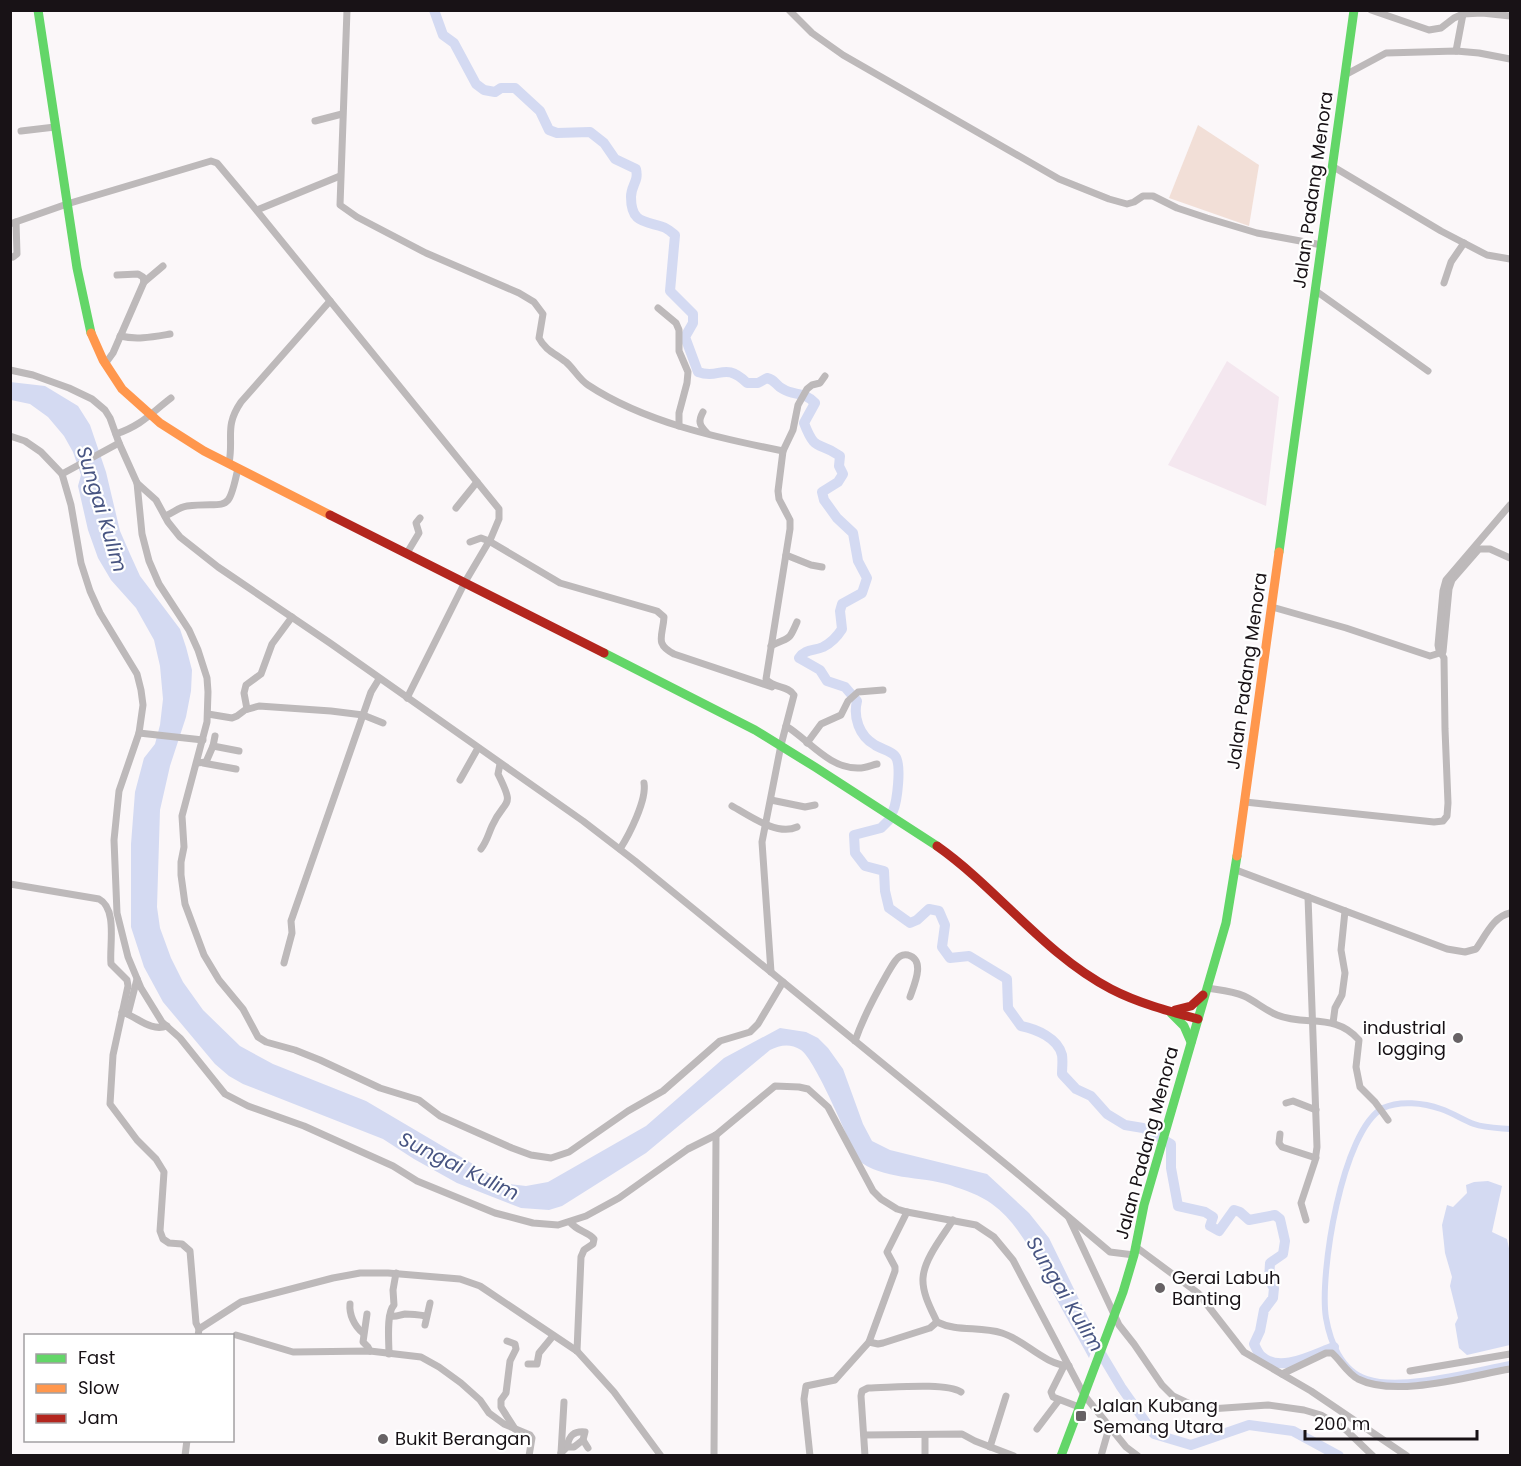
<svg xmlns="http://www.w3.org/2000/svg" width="1521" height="1466" viewBox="0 0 1521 1466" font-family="Poppins,sans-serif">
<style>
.built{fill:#f4e7ef}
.green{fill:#f2dfd7}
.water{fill:#d4daf2}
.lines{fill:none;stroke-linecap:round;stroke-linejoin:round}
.canal{stroke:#d4daf2;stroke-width:6}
.river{stroke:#d4daf2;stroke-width:10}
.street{stroke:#bdb9ba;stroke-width:7}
.fast{stroke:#63d668;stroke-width:9}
.slow{stroke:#ff974d;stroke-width:9}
.jam{stroke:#b3261e;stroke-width:9}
.poi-dot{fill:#676265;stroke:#fff;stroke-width:2}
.labels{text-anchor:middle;stroke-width:4.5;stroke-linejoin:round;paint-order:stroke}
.street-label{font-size:18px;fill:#181216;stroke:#fff}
.poi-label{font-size:18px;fill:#181216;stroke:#fff;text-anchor:start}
.water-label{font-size:20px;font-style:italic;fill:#485582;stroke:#fff}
</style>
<rect width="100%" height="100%" fill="#fbf7f9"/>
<polygon class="built" points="1227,361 1279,397 1266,506 1168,465"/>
<polygon class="green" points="1198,125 1259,165 1249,226 1169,198"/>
<g class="water">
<path d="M10 382 45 386 78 406 90 425 106 472 120 531 130 554 140 576 180 629 186 647 192 670 191 691 186 717 170 766 160 810 157 907 160 928 171 958 183 982 203 1010 240 1046 273 1064 366 1101 500 1180 509 1184 526 1186 548 1182 646 1126 724 1058 780 1028 806 1032 818 1038 828 1048 843 1069 863 1124 872 1141 890 1150 987 1174 1029 1213 1049 1238 1097 1336 1089 1358C1076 1334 1062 1310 1049 1285 1034 1257 1019 1223 992 1204 980 1195 964 1190 950 1185 921 1176 882 1180 858 1160 848 1139 816 1061 801 1050 790 1043 780 1045 770 1050L646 1153 562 1206 549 1210 521 1208 457 1183 414 1159 383 1139 243 1084 229 1076 215 1064 163 1002 144 967 131 927V844L135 792 144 758 155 744 160 725 163 699 160 666 154 640 136 608 111 580 98 558 88 530 78 486 81 475 73 452 64 436 48 417 30 404 11 400Z"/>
<polygon points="1488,1181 1502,1186 1492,1232 1507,1239 1510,1253 1510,1345 1467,1355 1459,1348 1455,1324 1458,1318 1450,1286 1452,1277 1445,1253 1442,1225 1447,1205 1453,1207 1467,1193 1466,1185 1474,1182"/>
</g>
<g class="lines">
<path class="canal" d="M1510 1129C1499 1128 1485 1128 1474 1124 1463 1120 1453 1113 1441 1109 1424 1103 1400 1100 1383 1108 1342 1130 1319 1275 1326 1318 1330 1341 1341 1371 1367 1379 1402 1391 1473 1371 1510 1364"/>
<g class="river">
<path d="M434 10 443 35 454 43 476 84 484 90 495 92 501 88H515L540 111 549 130 557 133 590 132 604 143 615 159 636 169C639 182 631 185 631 197 631 223 644 221 663 227 667 228 671 232 675 235L670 291 693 314V323L685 337 698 372C720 380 724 361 747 383H758L767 378C776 380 775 385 783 389 794 396 804 391 815 403L804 423C816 454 818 440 840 456L839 466 843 474 838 482 822 492 824 500 837 518 853 533 858 561 867 578 862 593 842 604 840 611 842 629C837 637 831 643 823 647 814 651 805 649 799 658L820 670 827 681 845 687 857 701C853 717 859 736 875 745 881 749 891 751 895 756 902 764 897 802 893 811"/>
<path d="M889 820 881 828 854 835 855 853 865 866 884 871 885 891 889 908 910 923 917 920 929 909 939 911 945 925 942 947 950 958 969 956 1007 979 1008 1008 1021 1026C1036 1029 1058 1038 1062 1055 1063 1061 1062 1068 1062 1074L1076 1089 1091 1096 1107 1114 1125 1125 1143 1128 1171 1144V1168L1178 1206 1205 1212 1213 1217 1210 1226 1219 1231 1234 1210 1240 1212 1249 1220 1275 1215 1280 1219 1285 1241 1283 1254 1270 1263 1269 1280 1274 1288 1273 1298 1264 1310 1260 1331 1254 1344C1256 1348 1258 1353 1261 1356 1280 1374 1314 1354 1334 1347"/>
<polyline points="1087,1330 1121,1387 1154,1434 1191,1445 1249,1425 1293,1431 1339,1456"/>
</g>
<g class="street">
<path d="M347 10 340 205 357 217 426 253 519 293 534 302 543 314 539 338C545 350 556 354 566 362 574 369 579 379 588 385 644 422 718 438 783 451"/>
<polyline points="789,10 812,33 843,55 1059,179 1109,199 1127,204 1134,202 1143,196 1153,196 1177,208 1207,218 1257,233 1322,245"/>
<polyline points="1371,10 1429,30 1441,28 1454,18 1463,14 1482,13 1510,16"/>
<polyline points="1456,51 1463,14"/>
<polyline points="1345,75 1386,53 1456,51 1479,53 1510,59"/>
<polyline points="315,121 342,114"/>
<polyline points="21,131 55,127"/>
<polyline points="1332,166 1441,231 1487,255 1510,259"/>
<polyline points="257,210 340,176"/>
<polyline points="10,224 67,204 211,161 217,163 253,206 499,509 499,519 491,538 465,582 407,698"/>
<polyline points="13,257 17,254 16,222"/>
<polyline points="144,282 163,266"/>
<polyline points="1444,283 1451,262 1464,243"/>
<polyline points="1316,291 1428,371"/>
<polyline points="658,308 676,323 679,330 679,351 688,372 687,383 679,413 679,426"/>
<path d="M120 336C137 340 152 337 170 334"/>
<polyline points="105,364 113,353 144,282 143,277 138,274 117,275"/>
<polyline points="10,370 33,375 69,388 92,399 105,410 110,418 119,443 137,483 156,500 168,522 180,537 218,567 330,643 583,821 635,861 1013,1170 1110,1252 1134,1255"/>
<path d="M703 412C698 421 699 425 707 433"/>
<path d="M116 434C142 425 150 414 171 398"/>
<polyline points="10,436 25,441 41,452 62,474 71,505 81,563 90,591 100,613 137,674 141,690 143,705 139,733 119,791 114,840 117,913 128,957 141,988 162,1022 180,1038 225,1094 248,1106 304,1126 393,1166 417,1181 495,1213 533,1223 558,1225 586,1216 619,1198 688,1149 716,1135 775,1086 799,1087 808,1089 828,1107 873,1191 881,1199 897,1209 907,1212 976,1225 994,1237 1013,1260 1084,1395 1126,1447 1138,1456"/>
<path d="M229 463C234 437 224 427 241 402L330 301"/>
<polyline points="62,474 119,443"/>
<polyline points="137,483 142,534 149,561 159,584 189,630 198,650 207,678 208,692 207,722 182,816 184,847 181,862 181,875 185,904 204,955 219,980 243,1009 258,1037 266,1042 295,1050 320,1060 380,1088 419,1100 440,1116 512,1148 531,1155 551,1158 569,1152 628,1111 663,1091 720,1041 750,1032 758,1024 783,982"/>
<polyline points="456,508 477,482"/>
<path d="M165 516C173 513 179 507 187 506 228 501 228 516 238 468"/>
<path d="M470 542 481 538 489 541 560 583 657 611 664 617C663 636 654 644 674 654L772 687"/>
<polyline points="407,553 419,533 416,523 420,518"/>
<polyline points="786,555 811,565 822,567"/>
<polyline points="1272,607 1346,628 1430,656 1443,652 1449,589 1452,580 1479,549 1490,549 1510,558"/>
<path d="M771 646C790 636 788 643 797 622"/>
<polyline points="247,709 244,693 246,685 261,674 272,644 292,617"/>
<polyline points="208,714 232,718 237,716 245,710 259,706 331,711 363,715 383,723"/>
<path d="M786 726C809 740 829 769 859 768 865 768 872 765 877 764"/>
<polyline points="139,733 203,740"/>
<polyline points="807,743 821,724 841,715 848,701 858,692 883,690"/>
<polyline points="213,746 239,751"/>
<polyline points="197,763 206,762 213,746 215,736"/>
<polyline points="203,763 236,769"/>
<polyline points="460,780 478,748"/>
<polyline points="771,800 805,807 815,805"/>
<polyline points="1245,802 1434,822 1443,821 1447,816 1448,803 1445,729 1444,658 1439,650 1438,645 1443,591 1446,580 1510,505"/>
<path d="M732 806C750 816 777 836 797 827"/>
<path d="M481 849C487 841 488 835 492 826 505 797 516 810 498 774L500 764"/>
<path d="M620 849C629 835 647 800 644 783"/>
<path d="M1236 870 1447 949 1465 952 1476 949C1486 935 1493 917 1510 913"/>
<path d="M10 884 99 899C118 909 109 947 111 964L127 980 128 986 113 1055 110 1104 137 1140 156 1159 164 1172 160 1231 163 1239 169 1243 182 1244 190 1251 196 1323 199 1329 198 1336"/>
<polyline points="284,963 292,933 291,921 371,692 379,679"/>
<path d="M771 972 762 842 781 745 794 695C788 685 774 689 766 679L790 529V520L779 499 778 491 783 451 793 430 798 405 807 389 812 385 820 383 825 376"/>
<path d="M1207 988C1219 990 1233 991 1244 996 1255 1001 1265 1010 1277 1015 1306 1027 1335 1012 1359 1040L1356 1067 1360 1087 1375 1102 1388 1120"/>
<path d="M122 1012C138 1017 150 1032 167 1026"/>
<polyline points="128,1014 137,979"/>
<polyline points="1333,1023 1335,1008 1342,995 1345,973 1341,950 1345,911"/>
<path d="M855 1041C863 1018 874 997 886 976 889 971 892 965 896 960 899 956 903 954 908 955 926 960 914 985 910 997"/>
<polyline points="1286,1103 1293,1101 1316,1110"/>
<polyline points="1280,1134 1279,1143 1282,1147 1316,1158"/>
<polyline points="1069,1218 1119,1325 1134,1344 1162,1385 1173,1396 1190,1404 1210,1409 1268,1405 1304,1410 1321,1415 1346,1430 1373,1456"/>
<path d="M953 1220C943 1236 924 1259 923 1278 922 1293 931 1309 937 1322 957 1332 980 1326 1002 1333 1025 1340 1043 1364 1069 1366"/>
<polyline points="1306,1220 1301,1203 1315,1161 1317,1147 1308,897"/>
<path d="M570 1222C578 1232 587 1231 594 1239L593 1244 584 1250 581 1257 577 1351"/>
<polyline points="1136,1247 1198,1293 1244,1352 1311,1391 1407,1456"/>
<path d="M350 1304C349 1314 354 1326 363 1333"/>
<polyline points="367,1314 363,1342 368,1347 370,1351"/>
<path d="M390 1316C397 1317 399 1315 405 1314 412 1314 420 1315 426 1316"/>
<polyline points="425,1325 430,1303"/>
<polyline points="199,1329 241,1302 333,1278 360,1273 388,1273 460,1279 480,1286 577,1351 614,1392 661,1456"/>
<polyline points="236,1335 293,1352 370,1351 421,1357 439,1367 461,1383 480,1400 489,1413 504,1424 530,1435 532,1438 529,1456"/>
<polyline points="507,1341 515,1344 516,1349 510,1361 506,1393 501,1400 501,1407 515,1429"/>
<polyline points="869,1342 878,1344 883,1343 930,1328 937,1322"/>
<path d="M389 1354C389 1342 386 1313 394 1305L393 1290 396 1273"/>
<polyline points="528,1364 537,1364 539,1353 553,1336"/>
<polyline points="1064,1366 1051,1392 1053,1397 1079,1407"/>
<polyline points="1410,1371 1510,1354"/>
<path d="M1282 1374 1326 1353H1332C1341 1361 1347 1373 1358 1379 1396 1398 1469 1376 1510 1369"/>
<polyline points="1037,1429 1059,1400"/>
<polyline points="864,1435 962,1434 975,1441 1014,1456"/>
<polyline points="583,1440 588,1448"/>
<polyline points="990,1447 1006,1396"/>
<path d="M561 1453 567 1447H574L583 1440 585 1432C574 1431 569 1435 567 1447"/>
<polyline points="561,1453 564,1402"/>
<polyline points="185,1456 187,1440"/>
<polyline points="714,1456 716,1135"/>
<polyline points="810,1456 804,1399 806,1386 835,1380 869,1342 895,1271 895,1267 887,1252 907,1212"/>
<path d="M865 1456 861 1396 862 1391 868 1388C889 1388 945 1382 961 1392"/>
<polyline points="925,1456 925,1435"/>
<polyline points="1101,1456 1109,1428"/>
</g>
<g class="fast">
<polyline points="38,10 77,268 91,333"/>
<polyline points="1279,552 1354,10"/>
<polyline points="604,653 755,730 815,767 937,846"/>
<polyline points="1171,1013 1184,1026 1191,1042"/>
<polyline points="1061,1456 1123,1292 1134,1255 1144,1205 1226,923 1237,856"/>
</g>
<g class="slow">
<polyline points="91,333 103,360 122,389 160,423 204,451 330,515"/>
<polyline points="1237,856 1279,552"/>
</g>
<g class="jam">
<polyline points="330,515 604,653"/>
<path d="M937 846C998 889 1044 954 1111 989 1138 1003 1168 1011 1198 1019"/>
<polyline points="1175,1010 1191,1006 1203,995"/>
</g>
</g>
<g class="poi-dot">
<circle cx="1458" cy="1038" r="6"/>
<circle cx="1160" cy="1288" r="6"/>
<rect x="1075" y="1410" width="12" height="12" rx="3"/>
<circle cx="383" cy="1439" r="6"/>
</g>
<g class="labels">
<g class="street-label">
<text transform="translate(1313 190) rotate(-82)" y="6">Jalan Padang Menora</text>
<text transform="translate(1247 671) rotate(-82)" y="6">Jalan Padang Menora</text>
<text transform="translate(1147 1143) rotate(-75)" y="6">Jalan Padang Menora</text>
</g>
<g class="poi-label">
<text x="1446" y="1034" text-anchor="end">industrial<tspan x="1446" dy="21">logging</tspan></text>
<text x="1172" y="1284">Gerai Labuh<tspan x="1172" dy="21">Banting</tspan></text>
<text x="1093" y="1412">Jalan Kubang<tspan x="1093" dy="21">Semang Utara</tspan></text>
<text x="395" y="1445">Bukit Berangan</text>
</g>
<g class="water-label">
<text transform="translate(102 509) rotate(73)" y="7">Sungai Kulim</text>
<text transform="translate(459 1166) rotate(26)" y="7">Sungai Kulim</text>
<text transform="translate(1065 1294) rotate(59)" y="7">Sungai Kulim</text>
</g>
</g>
<rect width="1521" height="1466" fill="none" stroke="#181216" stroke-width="24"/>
<rect x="24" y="1334" width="210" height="108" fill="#ffffff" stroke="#a3a0a2" stroke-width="1.5"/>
<rect x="36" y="1354" width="30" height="9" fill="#63d668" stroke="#a3a0a2" stroke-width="1.5"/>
<text x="78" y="1364" font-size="18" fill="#181216">Fast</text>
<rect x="36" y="1384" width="30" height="9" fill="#ff974d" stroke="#a3a0a2" stroke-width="1.5"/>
<text x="78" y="1394" font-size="18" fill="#181216">Slow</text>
<rect x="36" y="1414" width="30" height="9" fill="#b3261e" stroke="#a3a0a2" stroke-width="1.5"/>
<text x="78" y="1424" font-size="18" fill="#181216">Jam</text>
<path d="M1305 1430v9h172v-9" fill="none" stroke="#181216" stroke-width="3"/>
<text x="1314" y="1430" font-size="18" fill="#181216" stroke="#ffffff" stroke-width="4.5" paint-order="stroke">200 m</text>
</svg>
